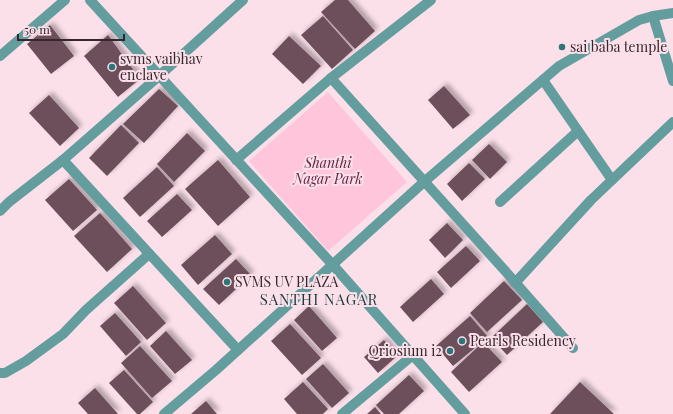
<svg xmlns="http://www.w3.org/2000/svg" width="673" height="414" viewBox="0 0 673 414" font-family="'Playfair Display',serif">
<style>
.green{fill:#ffc6db}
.building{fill:#6d505b;filter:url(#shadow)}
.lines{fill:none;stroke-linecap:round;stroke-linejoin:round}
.minor{stroke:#649d9d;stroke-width:10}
.poi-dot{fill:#2c7677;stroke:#fbdfe9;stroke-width:1.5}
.labels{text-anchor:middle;stroke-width:4;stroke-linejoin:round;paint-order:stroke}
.poi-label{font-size:14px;fill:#35282d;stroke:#fbdfe9;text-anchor:start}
.park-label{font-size:14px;font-style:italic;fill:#672443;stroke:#fbdfe9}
.neighbourhood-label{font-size:15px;letter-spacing:1px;fill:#193b3c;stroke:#fbdfe9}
</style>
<defs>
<filter id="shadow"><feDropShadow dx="3.5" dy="-3.5" stdDeviation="2" flood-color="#0004"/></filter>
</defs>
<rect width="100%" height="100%" fill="#fbdfe9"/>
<polygon class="green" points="328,92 407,182 328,251 249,161"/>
<g class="building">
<polygon points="335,0 348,0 375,31 355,49 321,12"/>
<polygon points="323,16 353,50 332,69 301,35"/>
<polygon points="50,25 74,56 51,74 27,44"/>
<polygon points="108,35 140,79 118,97 84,56"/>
<polygon points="289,36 321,66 303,84 272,54"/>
<polygon points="444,86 470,115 453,129 428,100"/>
<polygon points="159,89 178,106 144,143 123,124"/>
<polygon points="49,95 79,128 60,146 29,113"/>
<polygon points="121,125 139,143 107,176 89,158"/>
<polygon points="187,133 205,151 174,182 157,164"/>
<polygon points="489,144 507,162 490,179 472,160"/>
<polygon points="218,160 250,197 218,226 185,189"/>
<polygon points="469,163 485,179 462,201 447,184"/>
<polygon points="157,167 174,186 140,217 123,198"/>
<polygon points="69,179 97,210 73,231 45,200"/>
<polygon points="177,194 192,210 162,237 147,221"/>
<polygon points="100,213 132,249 107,272 74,236"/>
<polygon points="447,223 463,240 445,258 429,240"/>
<polygon points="215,235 232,254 198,285 181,265"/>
<polygon points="466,246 480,261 451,288 437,272"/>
<polygon points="236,259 251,275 219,305 203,289"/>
<polygon points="431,279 444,294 413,322 400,307"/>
<polygon points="504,281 522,300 487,332 470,313"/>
<polygon points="133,286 166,323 147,340 114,303"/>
<polygon points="527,304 543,322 507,355 491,338"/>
<polygon points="309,306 337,338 322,351 294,320"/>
<polygon points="115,313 141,342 126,356 100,326"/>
<polygon points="470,316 488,337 453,366 436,346"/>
<polygon points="290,324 321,358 302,375 271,341"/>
<polygon points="166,331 192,360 175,374 150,346"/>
<polygon points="384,340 397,356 378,373 364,357"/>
<polygon points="483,342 502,362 469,392 451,372"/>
<polygon points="140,346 172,381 152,398 121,363"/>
<polygon points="323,364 349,393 332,408 306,379"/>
<polygon points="124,370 153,402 140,414 137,414 109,383"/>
<polygon points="409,375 424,391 399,414 384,414 376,405"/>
<polygon points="303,382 328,409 323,414 297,414 284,399"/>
<polygon points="580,382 614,414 550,414"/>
<polygon points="95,388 118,414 88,414 78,403"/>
<polygon points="206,401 217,414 191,414"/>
<polygon points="375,407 381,414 367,414"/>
</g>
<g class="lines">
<g class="minor">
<polyline points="90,0 332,264 465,414"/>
<polyline points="653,16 673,81"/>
<polyline points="0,56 65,0"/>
<polyline points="331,78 507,273 573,348"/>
<polyline points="543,80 612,180"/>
<polyline points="236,160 331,78 431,0"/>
<polyline points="500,202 578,131"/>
<polyline points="0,211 9,202 63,160"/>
<polyline points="515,283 591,200 673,122"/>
<polyline points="238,350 63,160 159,76 243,0"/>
<polyline points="0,373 5,373 26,361 63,334 86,310 149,254"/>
<polyline points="164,414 216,370 425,181 559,66 639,20 653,16 673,13"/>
<polyline points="342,414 413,355"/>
</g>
</g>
<g class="poi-dot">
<circle cx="562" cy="47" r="4"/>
<circle cx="112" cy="67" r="4"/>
<circle cx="227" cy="282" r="4"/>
<circle cx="462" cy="341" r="4"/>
<circle cx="450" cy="351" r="4"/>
</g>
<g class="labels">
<g class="poi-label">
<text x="570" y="52">sai baba temple</text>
<text x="120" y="64">svms vaibhav<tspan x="120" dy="16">enclave</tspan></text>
<text x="235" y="287">SVMS UV PLAZA</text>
<text x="470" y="346">Pearls Residency</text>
<text x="442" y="356" text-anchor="end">Qriosium i2</text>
</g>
<g class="park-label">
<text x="328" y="168">Shanthi<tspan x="328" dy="16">Nagar Park</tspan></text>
</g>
<g class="neighbourhood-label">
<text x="319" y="305">SANTHI NAGAR</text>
</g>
</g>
<path d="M18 34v6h106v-6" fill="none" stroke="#35282d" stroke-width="2"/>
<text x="24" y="34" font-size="12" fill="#35282d" stroke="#fbdfe9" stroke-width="3" paint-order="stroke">50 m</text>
</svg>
